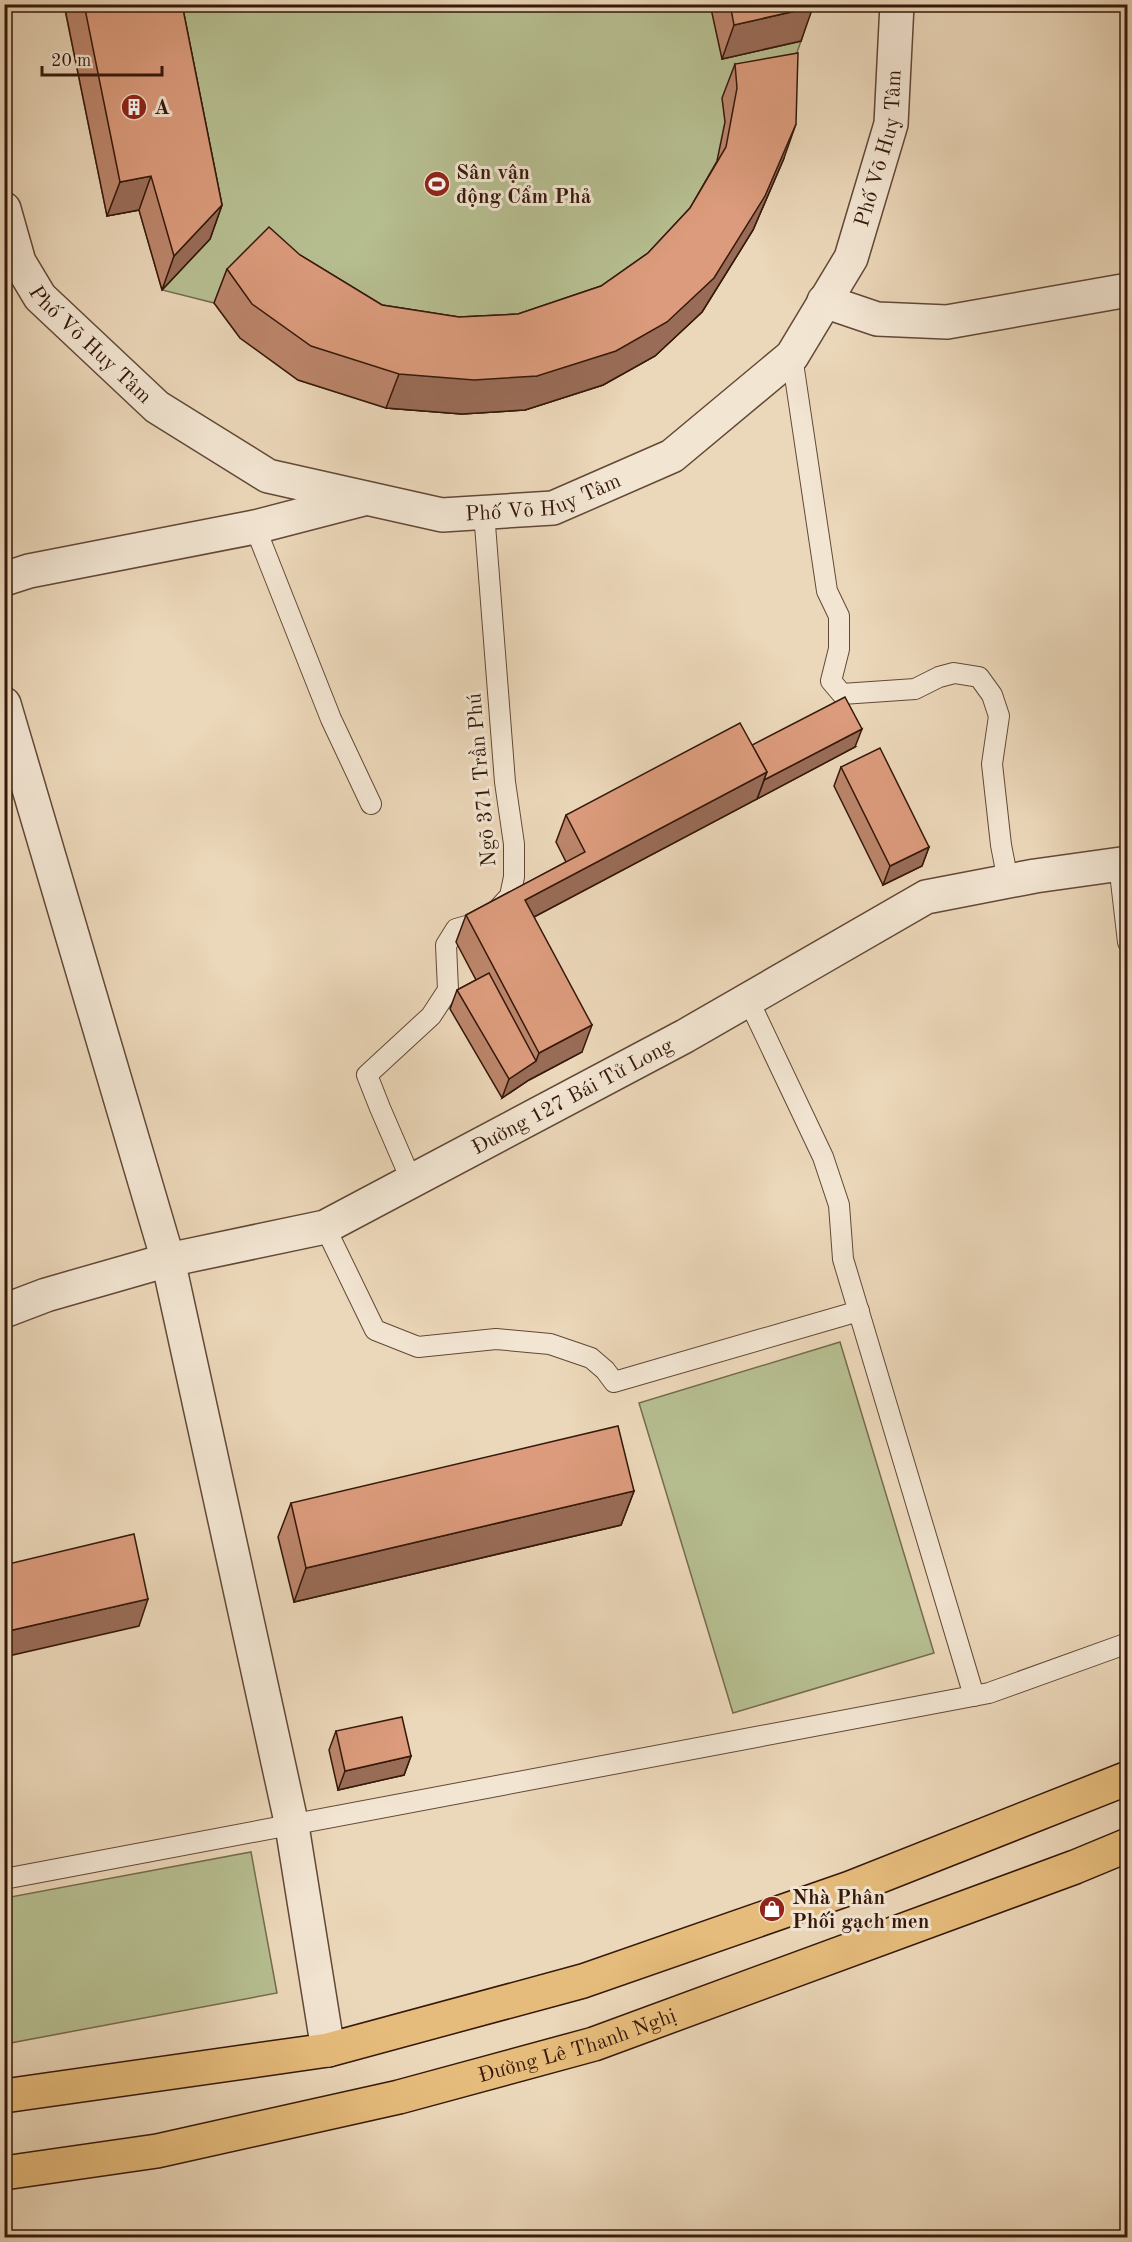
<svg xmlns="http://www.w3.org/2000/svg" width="1132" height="2242" viewBox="0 0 1132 2242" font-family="'Old Standard TT',serif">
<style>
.green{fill:#b6be90;stroke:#766b4d;stroke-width:1.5}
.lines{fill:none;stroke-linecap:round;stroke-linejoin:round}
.service-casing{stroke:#624836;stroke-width:22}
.minor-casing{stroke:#624836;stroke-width:36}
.trunk-casing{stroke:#35180a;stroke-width:36}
.service{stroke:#f2e5d2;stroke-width:20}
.minor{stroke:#f2e5d2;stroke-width:33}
.trunk{stroke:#e6bc7c;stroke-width:33}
.wall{fill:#bc856b;stroke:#35180a;stroke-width:1.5}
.shaded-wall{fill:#996c57;stroke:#35180a;stroke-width:1.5}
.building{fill:#db9b7c;stroke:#35180a;stroke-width:1.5}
.labels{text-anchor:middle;stroke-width:6;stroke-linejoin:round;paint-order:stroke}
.poi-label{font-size:21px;font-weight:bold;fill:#35180a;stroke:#f2e5d2;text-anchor:start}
.street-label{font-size:21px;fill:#35180a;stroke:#f2e5d2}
</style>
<rect width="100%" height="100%" fill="#ebd7b9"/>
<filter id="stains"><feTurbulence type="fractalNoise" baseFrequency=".00333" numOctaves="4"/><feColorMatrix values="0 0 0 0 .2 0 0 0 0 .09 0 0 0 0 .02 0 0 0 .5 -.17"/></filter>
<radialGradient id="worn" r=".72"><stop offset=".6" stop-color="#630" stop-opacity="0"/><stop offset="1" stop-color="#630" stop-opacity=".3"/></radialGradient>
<g class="green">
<polygon points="64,5 793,5 801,41 785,87 784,158 753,230 702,312 655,356 603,385 525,410 462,414 386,408 298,380 240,338 214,303 162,290 139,210 107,216"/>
<polygon points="840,1342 934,1653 733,1713 639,1403"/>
<polygon points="251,1852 277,1993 5,2044 5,1898"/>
</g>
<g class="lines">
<g class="service-casing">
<g id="service">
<polyline points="792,356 827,591 839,616 839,649 831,681 842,694 915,689 939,677 954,673 979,677 992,695 999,716 992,764 1001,845 1008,881"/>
<polyline points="255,527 331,719 371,804"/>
<polyline points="1119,864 1128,942"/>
<polyline points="748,999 823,1157 839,1205 843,1259 974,1696"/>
<polyline points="412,1182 380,1108 367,1075 431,1016 448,990 446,945 456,929 488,920 510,896 514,877 514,844 505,782 484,512"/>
<polyline points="325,1227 375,1330 418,1347 496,1339 550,1344 591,1358 605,1370 614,1382 859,1311"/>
<polyline points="4,1879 989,1693 1128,1643"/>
</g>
</g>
<g class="minor-casing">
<g id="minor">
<path id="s1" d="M4 209 19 262 40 297 157 407 268 476 442 515 553 508 672 456 792 356 851 258 891 124 897 4"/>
<polyline points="824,301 877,319 947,322 1128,290"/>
<polyline points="4,579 29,571 255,527 363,499"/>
<polyline points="4,704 168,1260 292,1826 328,2050"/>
<path id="s2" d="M4 1311 46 1295 168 1260 325 1227 685 1036 926 897 1035 876 1128 863"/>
</g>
</g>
<g class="trunk-casing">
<g id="trunk">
<polyline points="4,2096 328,2050 583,1981 850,1888 1128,1778"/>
<path id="s3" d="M4 2173 157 2151 399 2097 594 2044 1075 1867 1128 1845"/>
</g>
</g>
<use href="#service" class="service"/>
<use href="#minor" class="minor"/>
<use href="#trunk" class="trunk"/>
</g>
<g class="wall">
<polygon points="64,4 182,4 222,205 210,239 162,290 139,210 107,216"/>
<polygon points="710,4 812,4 801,41 722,59"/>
<polygon points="735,64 784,158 753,230 702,312 655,356 603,385 525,410 462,414 386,408 298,380 240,338 214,303 227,269 300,255 382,305 459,317 518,314 601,286 648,253 690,208 717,161 725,122 722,98"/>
<polygon points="752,745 855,747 534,917 582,1052 529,1080 502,1098 450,1009 457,990 476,980 456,942 466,915 566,862 556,842 566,815"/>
<polygon points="841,767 929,847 922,866 883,885 834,786"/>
<polygon points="634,1491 621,1525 294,1602 278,1537 291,1503"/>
<polygon points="336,1731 411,1756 404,1775 338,1790 329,1750"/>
</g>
<g class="shaded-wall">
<polygon points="813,7 801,41 722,59 734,25"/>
<polygon points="796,124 784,158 753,230 702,312 655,356 603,385 525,410 462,414 386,408 399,374 537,376"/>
<polygon points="151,176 139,210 107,216 120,182"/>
<polygon points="222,205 210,239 162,290 174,256"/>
<polygon points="862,729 855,747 757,799 764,780"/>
<polygon points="767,772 757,799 515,927 525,900"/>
<polygon points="929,847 922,866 883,885 890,866"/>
<polygon points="592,1025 582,1052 529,1080 502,1098 509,1079 536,1061 539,1053"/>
<polygon points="634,1491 621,1525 294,1602 306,1568"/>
<polygon points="148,1599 139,1626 4,1657 4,1632"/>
<polygon points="411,1756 404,1775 338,1790 345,1771"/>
</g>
<g class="building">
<polygon points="84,4 182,4 222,205 174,256 151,176 120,182"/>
<polygon points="730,4 812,4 813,7 734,25"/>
<polygon points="798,53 796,124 765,196 714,278 667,322 616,351 537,376 474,380 399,374 311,346 252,304 227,269 269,227 300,255 382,305 459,317 518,314 601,286 648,253 690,208 726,147 737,88 735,64"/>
<polygon points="845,697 862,729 764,780 767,772 752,745"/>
<polygon points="740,723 767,772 525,900 592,1025 539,1053 466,915 585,852 566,815"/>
<polygon points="880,748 929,847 890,866 841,767"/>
<polygon points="489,973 536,1061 509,1079 457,990"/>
<polygon points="618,1426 634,1491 306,1568 291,1503"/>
<polygon points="134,1534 148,1599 4,1632 4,1565"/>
<polygon points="402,1717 411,1756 345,1771 336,1731"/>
</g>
<defs>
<g id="building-disc" transform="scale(1.35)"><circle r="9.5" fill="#8f2418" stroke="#f2e5d2"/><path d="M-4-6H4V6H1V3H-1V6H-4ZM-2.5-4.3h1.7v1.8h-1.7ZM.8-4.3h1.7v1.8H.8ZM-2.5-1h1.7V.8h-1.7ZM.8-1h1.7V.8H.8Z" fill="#fff"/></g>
<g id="stadium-disc" transform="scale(1.35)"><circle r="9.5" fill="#8f2418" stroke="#f2e5d2"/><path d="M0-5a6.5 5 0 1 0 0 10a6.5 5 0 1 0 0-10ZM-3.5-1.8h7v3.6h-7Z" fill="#fff"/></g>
<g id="shop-disc" transform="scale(1.35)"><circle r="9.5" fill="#8f2418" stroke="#f2e5d2"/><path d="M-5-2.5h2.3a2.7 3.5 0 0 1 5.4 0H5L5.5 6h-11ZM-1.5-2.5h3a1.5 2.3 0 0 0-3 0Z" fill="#fff"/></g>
</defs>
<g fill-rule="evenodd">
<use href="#building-disc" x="134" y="107"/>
<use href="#stadium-disc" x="437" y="184"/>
<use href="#shop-disc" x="772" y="1909"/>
</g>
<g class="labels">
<g class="poi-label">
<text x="154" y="114">A</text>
<text x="456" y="179">Sân vận<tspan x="456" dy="24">động Cẩm Phả</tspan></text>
<text x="792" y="1904">Nhà Phân<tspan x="792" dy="24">Phối gạch men</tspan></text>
</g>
<g class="street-label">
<text dy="7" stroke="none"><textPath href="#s1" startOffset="1191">Phố Võ Huy Tâm</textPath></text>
<text dy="7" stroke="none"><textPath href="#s1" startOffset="165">Phố Võ Huy Tâm</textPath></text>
<text dy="7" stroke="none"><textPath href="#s1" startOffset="669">Phố Võ Huy Tâm</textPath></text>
<text transform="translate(481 780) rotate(-95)" y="7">Ngõ 371 Trần Phú</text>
<text dy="7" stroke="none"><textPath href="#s2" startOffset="612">Đường 127 Bái Tử Long</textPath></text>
<text dy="7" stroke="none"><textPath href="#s3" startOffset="588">Đường Lê Thanh Nghị</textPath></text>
</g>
</g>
<rect width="1132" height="2242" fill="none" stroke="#ebd7b9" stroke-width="24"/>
<rect x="6" y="6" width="1120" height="2230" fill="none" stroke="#35180a" stroke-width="3"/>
<rect x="12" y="12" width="1108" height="2218" fill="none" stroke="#35180a" stroke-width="1.5"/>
<path d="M42 66v9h120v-9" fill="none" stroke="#35180a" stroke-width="3"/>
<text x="51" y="66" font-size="18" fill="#35180a" stroke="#f2e5d2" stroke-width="4.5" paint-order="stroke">20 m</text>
<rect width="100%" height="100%" filter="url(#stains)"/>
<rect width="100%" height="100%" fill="url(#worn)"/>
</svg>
